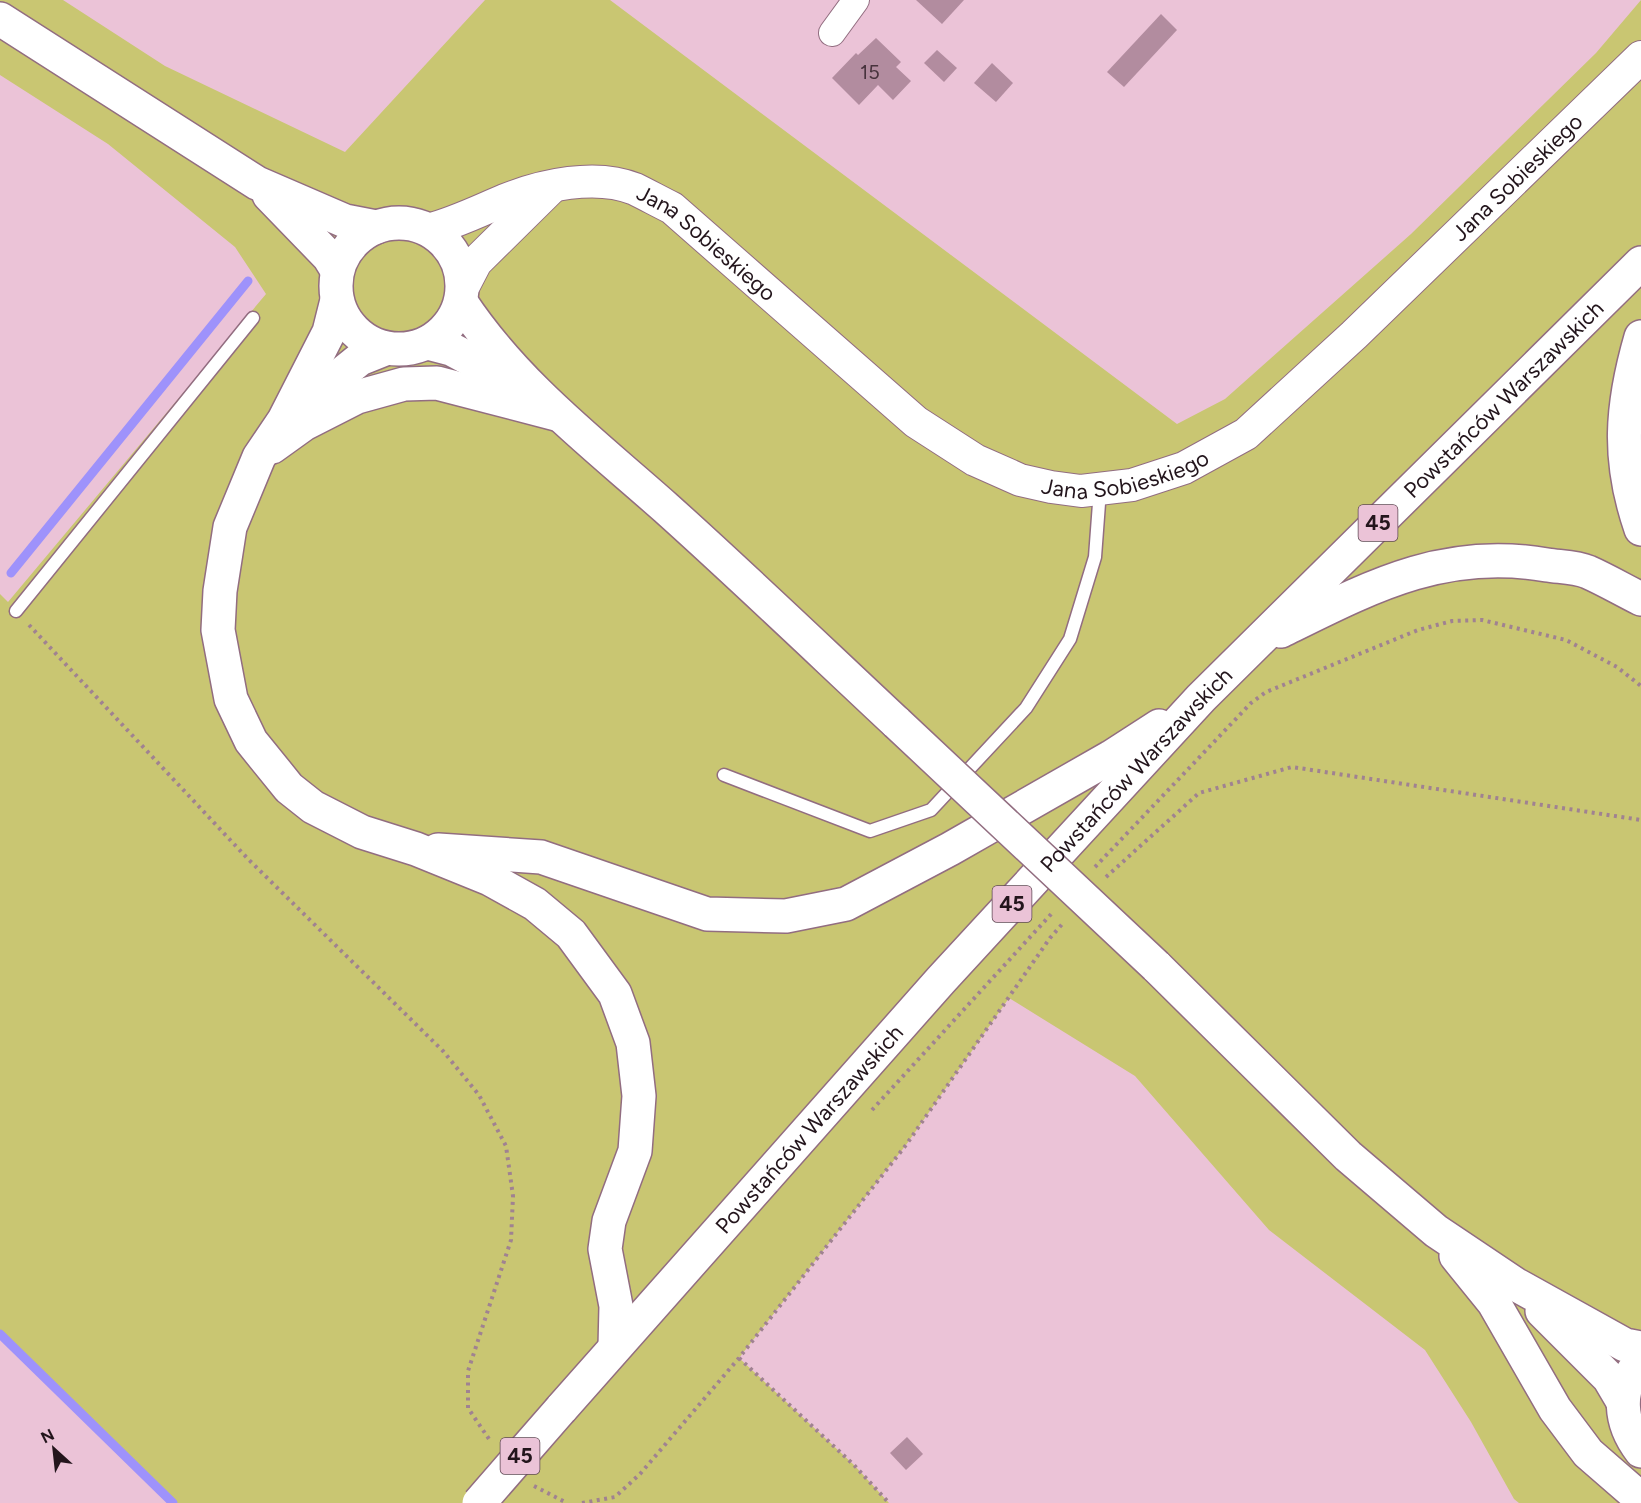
<svg xmlns="http://www.w3.org/2000/svg" width="1641" height="1503" viewBox="0 0 1641 1503" font-family="Figtree,sans-serif">
<style>
.green{fill:#c9c672}
.lines{fill:none;stroke-linecap:round;stroke-linejoin:round}
.stream{stroke:#9e92fb;stroke-width:9}
.building{fill:#b28c9f}
.service-casing{stroke:#926d80;stroke-width:15}
.minor-casing{stroke:#926d80;stroke-width:28}
.tertiary-casing{stroke:#926d80;stroke-width:34}
.secondary-casing{stroke:#926d80;stroke-width:36}
.primary-casing{stroke:#926d80;stroke-width:36}
.path{stroke:#a08291;stroke-width:4;stroke-dasharray:3 4.5;stroke-linecap:butt}
.service{stroke:#fff;stroke-width:12}
.minor{stroke:#fff;stroke-width:26}
.tertiary{stroke:#fff;stroke-width:32}
.secondary{stroke:#fff;stroke-width:33}
.primary{stroke:#fff;stroke-width:33}
.secondary-bridge-casing{stroke:#926d80;stroke-width:36;stroke-linecap:butt}
.primary-bridge-casing{stroke:#926d80;stroke-width:36;stroke-linecap:butt}
.secondary-bridge{stroke:#fff;stroke-width:33}
.primary-bridge{stroke:#fff;stroke-width:33}
.labels{text-anchor:middle;stroke-width:5;stroke-linejoin:round;paint-order:stroke}
.number-label{font-size:20px;fill:#47333d}
.shield{fill:#ebc3d7;stroke:#5f4954;stroke-width:1.5}
.shield-label{font-size:21px;font-weight:bold;fill:#23151c}
.street-label{font-size:22px;fill:#23151c;stroke:#ebc3d7}
</style>
<rect width="100%" height="100%" fill="#ebc3d7"/>
<polygon class="green" points="0,0 63,0 165,66 345,152 485,0 610,0 1177,424 1225,399 1411,234 1596,53 1641,0 1641,1503 1519,1503 1514,1499 1471,1422 1425,1350 1269,1230 1135,1076 1009,998 906,1145 739,1358 854,1465 889,1503 173,1503 0,1334 0,594 8,602 266,294 235,247 108,144 0,75"/>
<g class="lines">
<g class="stream">
<polyline points="11,573 248,281"/>
<polyline points="0,1334 173,1503"/>
</g>
</g>
<g class="building">
<polygon points="916,0 964,0 942,24"/>
<polygon points="1161,14 1177,30 1124,87 1107,72"/>
<polygon points="876,38 901,62 896,67 911,81 893,100 878,85 859,105 832,78 856,53 858,55"/>
<polygon points="937,50 957,68 944,82 924,63"/>
<polygon points="992,63 1013,83 996,102 974,83"/>
<polygon points="907,1437 923,1454 906,1470 890,1453"/>
</g>
<g class="lines">
<g class="service-casing">
<g id="service">
<polyline points="16,611 253,318"/>
<polyline points="724,775 870,831 931,810 1026,708 1070,639 1095,557 1100,490"/>
</g>
</g>
<g class="minor-casing">
<polyline id="minor" points="832,33 856,0"/>
</g>
<g class="tertiary-casing">
<g id="tertiary">
<path id="s1" d="M428 230C455 223 479 211 505 200 542 185 596 173 635 189 647 195 660 202 672 208L916 422 975 460 1020 480 1051 487 1081 491 1132 485 1184 468 1246 434 1354 335 1641 57"/>
<polyline points="463,287 476,262 550,189"/>
</g>
</g>
<g class="secondary-casing">
<g id="secondary">
<polyline points="0,19 257,183 345,221 376,227"/>
<polyline points="269,195 329,257 337,270"/>
<circle cx="399" cy="286" r="63"/>
<path d="M461 302C515 384 594 444 666 508 744 578 820 651 897 723"/>
<polyline points="428,343 451,349 519,385"/>
<polyline points="1156,966 1348,1156 1436,1231 1515,1284 1625,1345 1641,1348"/>
<polyline points="1456,1256 1494,1303 1555,1409 1588,1453 1641,1499"/>
<polyline points="1542,1311 1609,1378 1622,1400"/>
<path d="M1641 1362C1615 1388 1620 1424 1641 1451"/>
</g>
</g>
<g class="primary-casing">
<g id="primary">
<polyline points="337,300 329,332 284,420 259,457 230,527 220,591 218,630 231,699 251,741 289,788 313,807 362,832 416,849 490,879 535,904 571,934 615,994 633,1043 639,1096 635,1151 609,1221 605,1249 616,1306 615,1347"/>
<path d="M1641 337C1621 406 1617 460 1641 529"/>
<polyline points="293,413 360,359 385,349"/>
<polyline points="272,447 304,424 357,397 404,384 437,383 560,415"/>
<path d="M1281 631C1370 587 1444 547 1547 565 1560 567 1576 567 1588 572 1606 580 1623 590 1641 599"/>
<polyline points="438,850 541,857 707,914 786,916 846,904 950,849 1111,757 1159,726"/>
<path id="s2" d="M561 1409 941 980 1201 698 1641 263"/>
</g>
</g>
<g class="path">
<polyline points="29,625 248,859 443,1051 479,1095 506,1146 513,1196 511,1240 468,1371 468,1408 491,1442"/>
<polyline points="1095,867 1251,703 1266,692 1418,630 1452,621 1482,620 1566,640 1617,667 1641,686"/>
<polyline points="1106,877 1199,793 1292,767 1641,820"/>
<polyline points="872,1110 1053,912"/>
<polyline points="739,1358 854,1465 889,1503"/>
<polyline points="534,1486 567,1503"/>
<polyline points="582,1503 615,1497 640,1474 739,1358 906,1145 1050,938 1064,922"/>
</g>
<use href="#service" class="service"/>
<use href="#minor" class="minor"/>
<use href="#tertiary" class="tertiary"/>
<use href="#secondary" class="secondary"/>
<use href="#primary" class="primary"/>
<g class="secondary-bridge-casing">
<polyline id="secondary-bridge" points="897,723 1156,966"/>
</g>
<g class="primary-bridge-casing">
<polyline id="primary-bridge" points="479,1503 561,1409"/>
</g>
<use href="#secondary-bridge" class="secondary-bridge"/>
<use href="#primary-bridge" class="primary-bridge"/>
</g>
<g class="labels">
<g class="number-label">
<text x="870" y="79">15</text>
</g>
<g class="shield">
<rect x="1358.5" y="505" width="39" height="36" rx="4.5"/>
<rect x="992.5" y="886" width="39" height="36" rx="4.5"/>
<rect x="500.5" y="1438" width="39" height="36" rx="4.5"/>
</g>
<g class="shield-label">
<text x="1378" y="530">45</text>
<text x="1012" y="911">45</text>
<text x="520" y="1463">45</text>
</g>
<g class="street-label">
<text dy="8" stroke="none"><textPath href="#s1" startOffset="1314">Jana Sobieskiego</textPath></text>
<text dy="8" stroke="none"><textPath href="#s1" startOffset="306">Jana Sobieskiego</textPath></text>
<text dy="8" stroke="none"><textPath href="#s2" startOffset="1382">Powstańców Warszawskich</textPath></text>
<text dy="8" stroke="none"><textPath href="#s1" startOffset="810">Jana Sobieskiego</textPath></text>
<text dy="8" stroke="none"><textPath href="#s2" startOffset="860">Powstańców Warszawskich</textPath></text>
<text dy="8" stroke="none"><textPath href="#s2" startOffset="374">Powstańców Warszawskich</textPath></text>
</g>
</g>
<g transform="translate(54 1449) rotate(333)" stroke="#ebc3d7" stroke-width="4.5" paint-order="stroke">
<path d="M0-4.5L10 22L0 15L-10 22Z" fill="#23151c"/>
<text y="-9" font-size="16" font-weight="bold" text-anchor="middle" fill="#23151c">N</text>
</g>
</svg>
